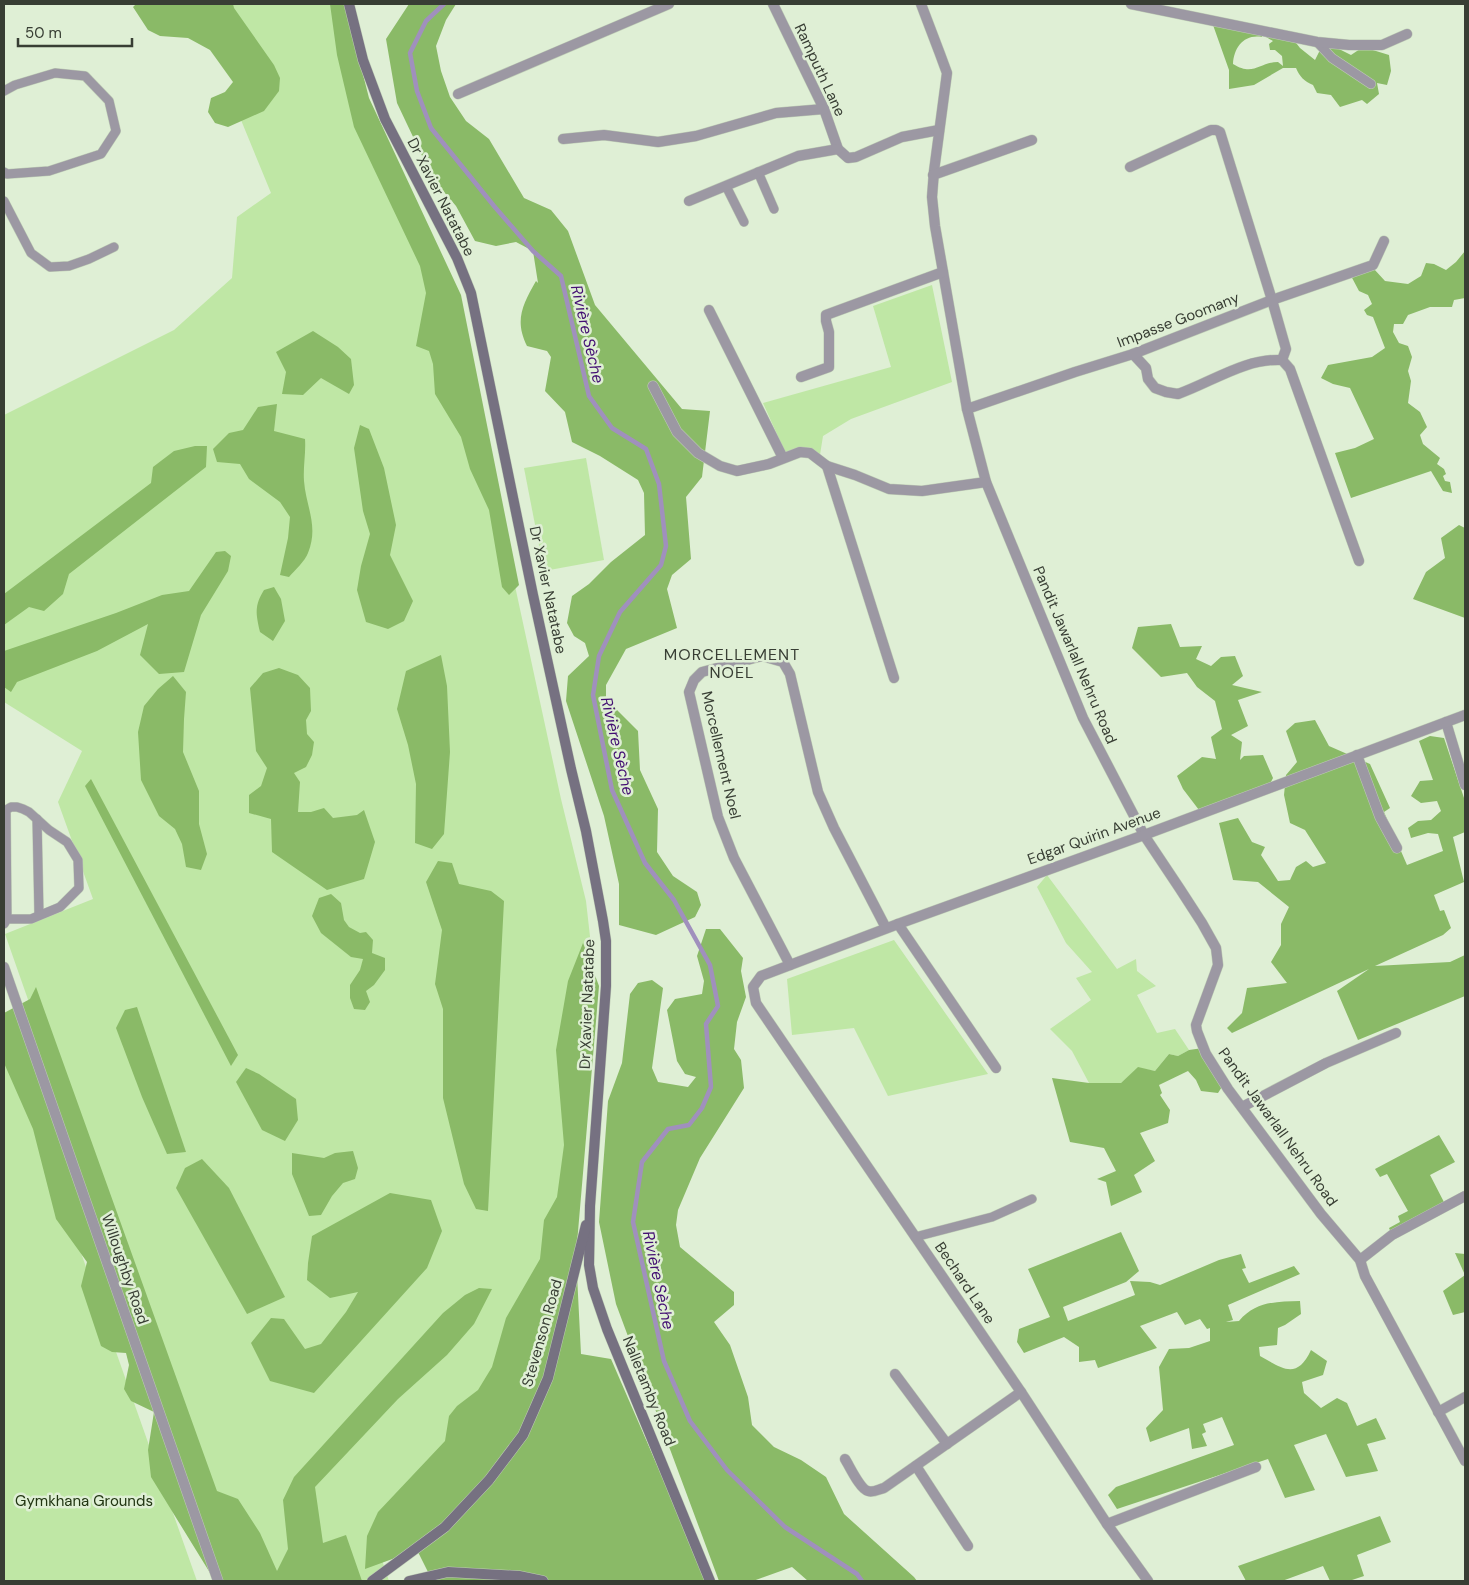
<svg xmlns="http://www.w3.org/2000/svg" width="1469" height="1585" viewBox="0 0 1469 1585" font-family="'DM Sans',sans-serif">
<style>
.green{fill:#bfe7a5}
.forest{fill:#8aba67}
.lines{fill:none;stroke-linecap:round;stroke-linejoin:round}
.stream{stroke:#a090bd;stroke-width:4.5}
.lane-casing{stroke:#beccb5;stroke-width:10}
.street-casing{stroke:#beccb5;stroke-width:11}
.secondary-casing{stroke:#beccb5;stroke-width:11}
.lane{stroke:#9c98a3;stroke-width:9}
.street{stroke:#9c98a3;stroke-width:10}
.secondary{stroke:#767181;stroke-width:10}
.labels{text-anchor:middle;stroke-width:5;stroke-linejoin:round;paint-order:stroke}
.street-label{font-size:15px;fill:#383e34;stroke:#dfefd5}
.park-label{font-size:15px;fill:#213512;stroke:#dfefd5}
.water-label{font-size:16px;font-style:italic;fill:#430f73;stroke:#dfefd5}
.neighbourhood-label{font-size:16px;letter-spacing:1px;fill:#383e34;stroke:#dfefd5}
</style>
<rect width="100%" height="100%" fill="#dfefd5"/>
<g class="green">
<polygon points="194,4 339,4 360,103 452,294 561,799 586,901 594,972 559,1273 380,1554 389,1581 232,1581 5,934 93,899 58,802 82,751 4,702 4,415 174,330 232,278 237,217 271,193 234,103 250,84"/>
<polygon points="932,285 952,382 851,419 823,436 819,461 785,452 763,403 891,367 873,306"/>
<polygon points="586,458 604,560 544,571 524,468"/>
<polygon points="1047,875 1117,969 1136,959 1137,971 1156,986 1137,995 1157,1033 1175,1029 1189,1050 1178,1056 1169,1054 1155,1071 1138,1068 1121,1083 1089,1083 1072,1051 1050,1029 1091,1000 1076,978 1092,972 1066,943 1037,887"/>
<polygon points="894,940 988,1074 888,1096 854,1028 792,1035 787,979"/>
<polygon points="4,1035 197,1581 4,1581"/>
</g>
<g class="forest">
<polygon points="136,4 233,4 234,8 274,65 280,78 279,91 264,111 228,127 215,123 208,112 211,98 225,92 233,82 210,50 188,38 160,36 148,30 133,7"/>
<polygon points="330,4 345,4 369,98 461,295 519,585 509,595 502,587 489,510 470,469 461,437 435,394 433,364 429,351 416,346 426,293 420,266 354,127 337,55"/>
<path d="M409 4H456L446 20 436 46 441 71 450 97 466 121 489 139 524 198 551 210 568 231 595 305 682 409 710 411 702 477 686 497 691 559 672 575 667 589 677 628 626 649 606 685V699L638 731 640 770 658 809 657 852 673 876 697 892 701 905 695 917 656 935 619 925V884L604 816 566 701 568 676 589 656 585 643 574 636 567 623 572 596 589 584 611 562 645 535 644 493 638 480 600 456 572 442 565 412 545 391 551 357 547 351 527 346C514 320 523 304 536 281L538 283 533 251 516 242 496 246 475 241 456 206 433 179 397 103 386 39Z"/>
<path d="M1213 25 1262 33V37C1244 34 1234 47 1233 64 1254 77 1259 62 1278 62L1283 66 1282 56 1275 50H1270L1269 44 1273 41 1266 37 1267 35 1293 39 1300 48 1315 60 1320 50 1333 46 1351 55 1363 47 1389 55 1391 71 1387 85 1377 83 1379 94 1367 104 1362 100 1340 107 1331 95 1317 93 1313 85C1304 81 1300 77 1296 68H1283L1254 85 1229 89V70Z"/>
<polygon points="1465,251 1465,298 1454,300 1452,307 1430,307 1408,315 1403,324 1394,324 1393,332 1399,343 1408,346 1412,357 1408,371 1411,381 1408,403 1420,412 1427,427 1420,435 1423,444 1440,458 1437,464 1444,469 1446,474 1443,476 1445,481 1450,482 1452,493 1443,491 1431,471 1351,498 1335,453 1355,448 1374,439 1350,388 1333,384 1321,378 1328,365 1372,357 1385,348 1373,317 1367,315 1364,310 1372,304 1368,295 1359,291 1350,274 1374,269 1385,281 1408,284 1421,276 1426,263 1434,264 1446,270 1456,262"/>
<polygon points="313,331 338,347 351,359 354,385 349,394 321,378 303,395 282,394 286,372 276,352"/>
<path d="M277 404 274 431 305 439C306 453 303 467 304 481 306 507 319 526 308 553 305 561 295 570 289 577L280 575 288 538 290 517 280 502 249 479 240 464 217 462 213 449 229 433 243 430 258 407Z"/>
<polygon points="360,425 369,429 384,468 396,525 390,555 413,601 404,621 388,629 366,622 357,590 361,566 370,534 363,511 354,448"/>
<polygon points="195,446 207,446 206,467 69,574 63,594 44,611 29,607 4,625 4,594 151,483 153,467 174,451"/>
<polygon points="1459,525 1465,528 1465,618 1413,599 1426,572 1445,558 1441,538"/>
<polygon points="225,551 231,556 228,571 201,615 184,672 159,674 140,655 148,624 97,651 17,682 11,692 4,687 4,651 116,613 162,595 189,591 216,552"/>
<path d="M274 587 281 599 285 621 273 641 260 632C256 614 254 606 264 590Z"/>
<polygon points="1171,624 1180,647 1202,646 1196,659 1211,666 1221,657 1235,656 1243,676 1232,685 1262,692 1238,700 1248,726 1231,735 1242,742 1240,760 1244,756 1263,755 1273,778 1265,793 1199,810 1183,789 1177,776 1202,757 1216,759 1211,737 1222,729 1215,701 1197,687 1187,673 1161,677 1132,648 1138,627"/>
<polygon points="441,655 447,686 450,752 444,834 432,849 415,843 416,784 408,745 397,709 406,671"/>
<polygon points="279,668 298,675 310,688 311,711 306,720 307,734 314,742 312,755 306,767 294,773 300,782 298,812 311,812 324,808 333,818 357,815 364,810 375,842 364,879 327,890 272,852 271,819 249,813 249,795 261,786 267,768 256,751 250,688 263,673"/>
<polygon points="173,676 186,692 184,719 183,752 199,791 199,824 207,854 201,870 186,867 182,844 175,829 159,816 141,780 138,732 144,706 158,689"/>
<polygon points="1315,720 1329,746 1370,764 1390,808 1384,812 1407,865 1443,851 1438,834 1428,833 1411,838 1408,828 1418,821 1431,820 1441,811 1437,801 1421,803 1411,796 1420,781 1433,780 1419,741 1430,736 1444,738 1465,801 1465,832 1453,837 1464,882 1434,895 1440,911 1444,910 1451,928 1443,935 1375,966 1450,962 1465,955 1465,996 1358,1040 1337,991 1369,969 1232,1033 1227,1028 1242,1013 1247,988 1287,983 1271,962 1281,945 1281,924 1289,907 1258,882 1233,880 1219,823 1238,818 1252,842 1265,847 1261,855 1278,881 1290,880 1296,867 1306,861 1313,867 1326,863 1305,830 1290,823 1284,795 1286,775 1297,762 1286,731 1295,723"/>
<polygon points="91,779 238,1055 231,1066 85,786"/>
<polygon points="438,861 452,863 459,884 491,891 504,901 488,1211 476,1209 464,1184 443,1098 443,1009 435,984 442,930 426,882"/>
<polygon points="331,894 341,903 344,920 349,927 360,933 366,932 373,940 372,953 385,958 385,970 374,985 366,991 370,1002 365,1010 354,1009 350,998 350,985 360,970 363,959 351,957 321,933 312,916 319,898"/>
<polygon points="706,929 720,929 743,958 741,971 746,997 737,1022 734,1049 741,1060 744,1088 700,1158 678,1210 676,1225 680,1247 734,1292 734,1305 714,1322 730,1345 748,1397 752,1425 774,1447 801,1460 826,1477 844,1514 914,1577 917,1581 808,1581 792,1567 753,1581 719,1581 616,1304 599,1222 608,1101 622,1063 630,994 638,983 652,980 663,988 652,1068 658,1082 688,1087 696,1077 685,1074 677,1061 667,1010 675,999 702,994 704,981 697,956"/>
<polygon points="583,943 599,986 576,1255 581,1354 611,1359 700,1564 706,1581 412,1581 428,1572 417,1550 365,1569 367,1536 378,1512 445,1441 449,1416 457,1406 478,1390 492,1367 506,1318 540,1259 544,1220 557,1197 564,1145 556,1050 568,981"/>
<polygon points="36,987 217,1491 238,1499 260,1533 277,1571 288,1549 283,1500 294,1477 443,1313 465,1295 479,1288 492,1289 474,1324 447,1355 398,1399 315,1487 323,1543 346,1535 362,1581 215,1581 151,1477 148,1450 154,1412 131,1401 124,1389 129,1365 126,1353 112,1352 101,1346 81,1286 87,1262 56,1219 33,1129 4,1063 4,1013 30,999"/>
<polygon points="137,1007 186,1152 167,1154 142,1097 116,1028 125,1010"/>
<polygon points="1203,1048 1227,1079 1218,1093 1201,1091 1196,1080 1188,1071 1159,1085 1162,1093 1160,1095 1170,1110 1168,1123 1140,1133 1155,1161 1134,1175 1142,1192 1111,1206 1106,1182 1097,1179 1116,1171 1104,1148 1070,1142 1052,1078 1089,1083 1121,1083 1138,1067 1155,1071 1169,1054 1178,1056 1189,1050"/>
<polygon points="246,1068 259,1074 296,1099 298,1120 285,1141 262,1130 236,1082"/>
<polygon points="1439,1135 1455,1162 1430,1175 1446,1206 1392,1235 1389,1228 1400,1222 1398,1216 1408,1211 1387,1174 1380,1177 1375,1169"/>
<polygon points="353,1151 358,1168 355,1179 343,1183 332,1196 321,1215 309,1216 292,1174 292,1153 324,1158 335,1153"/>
<polygon points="202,1159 229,1188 285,1297 247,1314 176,1188 185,1168"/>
<polygon points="390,1193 431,1200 442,1231 427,1268 314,1393 270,1381 251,1343 271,1318 284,1319 305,1349 321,1344 346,1312 358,1292 330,1298 307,1280 308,1263 312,1236"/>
<path d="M1121 1232 1139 1271 1126 1282 1063 1307 1068 1321 1135 1295 1130 1281 1150 1282 1160 1285 1219 1260 1241 1254 1246 1268 1242 1269 1249 1283 1294 1266 1300 1274 1228 1305 1233 1320 1226 1322 1239 1321C1256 1301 1275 1302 1300 1301L1301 1314 1285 1325 1278 1328 1277 1345 1259 1347 1260 1356C1283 1369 1297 1380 1311 1350L1327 1361 1323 1375 1302 1382 1304 1393 1321 1408 1337 1398 1347 1403 1357 1426 1376 1418 1386 1439 1367 1444 1378 1471 1346 1477 1326 1434 1294 1445 1315 1490 1285 1498 1268 1459 1117 1509 1108 1495 1116 1487 1234 1445 1222 1417 1203 1424 1206 1432 1202 1434 1207 1446 1192 1449 1189 1428 1150 1442 1146 1428 1163 1410 1159 1367 1169 1349 1189 1348 1210 1341V1328L1207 1329 1200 1319 1185 1325 1177 1312 1140 1326 1157 1348 1098 1368 1095 1360 1079 1362V1347L1064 1337 1024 1353 1017 1342 1019 1329 1050 1317 1028 1269Z"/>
<polygon points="1455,1253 1465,1254 1465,1275"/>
<polygon points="1465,1275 1465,1312 1453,1315 1443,1291"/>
<polygon points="1380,1516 1391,1542 1357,1555 1364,1576 1349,1581 1330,1581 1323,1566 1282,1581 1246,1581 1238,1566"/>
</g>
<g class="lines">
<polyline class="stream" points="444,4 426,21 410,53 417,91 431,128 494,206 533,251 561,276 589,396 612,428 646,449 659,484 666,546 661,565 620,612 599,656 593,695 612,790 645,863 674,900 710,965 718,1006 706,1024 711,1087 702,1108 689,1125 668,1129 642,1162 633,1222 664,1361 690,1421 727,1470 785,1527 857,1574 862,1581"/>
<g class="lane-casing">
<g id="lane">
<polyline points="1317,42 1332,58 1371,84"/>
<polyline points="4,91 15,85 55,73 85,76 109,101 116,131 101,154 49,171 7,174 4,172"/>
<polyline points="758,172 774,209"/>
<polyline points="726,186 744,222"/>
<polyline points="4,201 31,253 50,267 69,266 89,259 114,247"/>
<polyline points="37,819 39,915"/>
<polyline points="4,924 7,919 6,810 11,807 17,807 23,809 29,812 49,830 67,842 78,860 79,888 60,907 31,919 7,919"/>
<polyline points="915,1237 992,1217 1032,1199"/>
</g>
</g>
<g class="street-casing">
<g id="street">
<polyline points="773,4 824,109 838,149 848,158 856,157 902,137 939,130"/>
<polyline points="921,4 940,54 947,73 934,171 932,197 935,226 967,409 986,482 1083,718 1144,835 1180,889 1202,923 1216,948 1218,965 1196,1025 1197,1031 1206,1054 1228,1089 1321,1214 1360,1260 1365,1276 1465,1461"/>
<polyline points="1131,4 1317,42 1349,45 1382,45 1407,34"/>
<polyline points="458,94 669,4"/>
<polyline points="563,139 604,135 658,142 696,136 776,113 824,109"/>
<polyline points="1130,167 1211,130 1216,130 1220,132 1272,300 1286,349 1282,360"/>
<polyline points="933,175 1032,140"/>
<polyline points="689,201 798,156 838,149"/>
<polyline points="709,310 783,458"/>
<path d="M1133 354 1146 368 1148 379 1155 388 1166 392 1178 394C1212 382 1245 358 1282 360L1290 369 1359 561"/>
<polyline points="801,377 829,367 829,332 826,321 826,315 943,272"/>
<polyline points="653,386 677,432 698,453 720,466 737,471 769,464 800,452 810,453 827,466 855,475 889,489 922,491 986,482"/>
<polyline points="967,409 1075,372 1133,354 1272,300 1373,265 1384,241"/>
<polyline points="827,466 894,678"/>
<polyline points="1446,722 1465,785"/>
<polyline points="1357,755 1380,817 1397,848"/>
<polyline points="898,924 996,1068"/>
<polyline points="790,965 734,858 718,817 689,692 694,680 702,672 762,656 783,662 790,674 818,792 834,828 886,928"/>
<polyline points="4,967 218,1581"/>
<polyline points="1242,1107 1326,1063 1396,1033"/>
<polyline points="1360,1260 1392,1235 1465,1196"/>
<polyline points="895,1374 947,1444"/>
<polyline points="1438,1412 1465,1397"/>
<path d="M845 1459C850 1467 860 1489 868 1491 873 1493 879 1489 884 1488L1021 1392"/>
<polyline points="916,1466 968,1546"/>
<polyline points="1107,1524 1256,1467"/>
<polyline points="1148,1581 1107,1524 1021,1392 756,1003 753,987 761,976 898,924 1144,835 1465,715"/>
</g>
</g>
<g class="secondary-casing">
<g id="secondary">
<polyline points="349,4 363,60 385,119 457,258 471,293 533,595 571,769 586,831 603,921 606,941 606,986 590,1206 589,1265 593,1288 607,1329 710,1581"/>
<polyline points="372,1581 445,1527 489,1480 523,1435 548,1378 586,1225"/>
<polyline points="409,1581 448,1572 519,1576 543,1581"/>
</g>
</g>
<use href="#lane" class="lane"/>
<use href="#street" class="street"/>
<use href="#secondary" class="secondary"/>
</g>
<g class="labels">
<g class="street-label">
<text transform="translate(820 70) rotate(65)" y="5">Ramputh Lane</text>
<text transform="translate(441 197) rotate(63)" y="5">Dr Xavier Natatabe</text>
<text transform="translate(1178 320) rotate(-21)" y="5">Impasse Goomany</text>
<text transform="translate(548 590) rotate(78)" y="5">Dr Xavier Natatabe</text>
<text transform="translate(1075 655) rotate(67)" y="5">Pandit Jawarlall Nehru Road</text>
<text transform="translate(721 755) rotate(77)" y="5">Morcellement Noel</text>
<text transform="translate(1094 836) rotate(-20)" y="5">Edgar Quirin Avenue</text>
<text transform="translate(587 1004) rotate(-88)" y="5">Dr Xavier Natatabe</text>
<text transform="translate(1278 1127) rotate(54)" y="5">Pandit Jawarlall Nehru Road</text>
<text transform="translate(125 1269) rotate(71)" y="5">Willoughby Road</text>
<text transform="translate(965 1283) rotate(56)" y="5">Bechard Lane</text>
<text transform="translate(542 1333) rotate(-74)" y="5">Stevenson Road</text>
<text transform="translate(649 1391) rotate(68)" y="5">Nalletamby Road</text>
</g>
<g class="park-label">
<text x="84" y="1506">Gymkhana Grounds</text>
</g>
<g class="water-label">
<text transform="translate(588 334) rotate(77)" y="6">Rivière Sèche</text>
<text transform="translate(618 746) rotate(77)" y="6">Rivière Sèche</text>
<text transform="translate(659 1280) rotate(78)" y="6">Rivière Sèche</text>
</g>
<g class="neighbourhood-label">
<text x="732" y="660">MORCELLEMENT<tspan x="732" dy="18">NOEL</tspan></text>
</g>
</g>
<rect width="1469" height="1585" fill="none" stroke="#383e34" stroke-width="10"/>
<path d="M18 38v8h114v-8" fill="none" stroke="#383e34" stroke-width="2.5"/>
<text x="25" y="38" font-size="15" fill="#383e34" stroke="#dfefd5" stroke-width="4" paint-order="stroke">50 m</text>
</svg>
